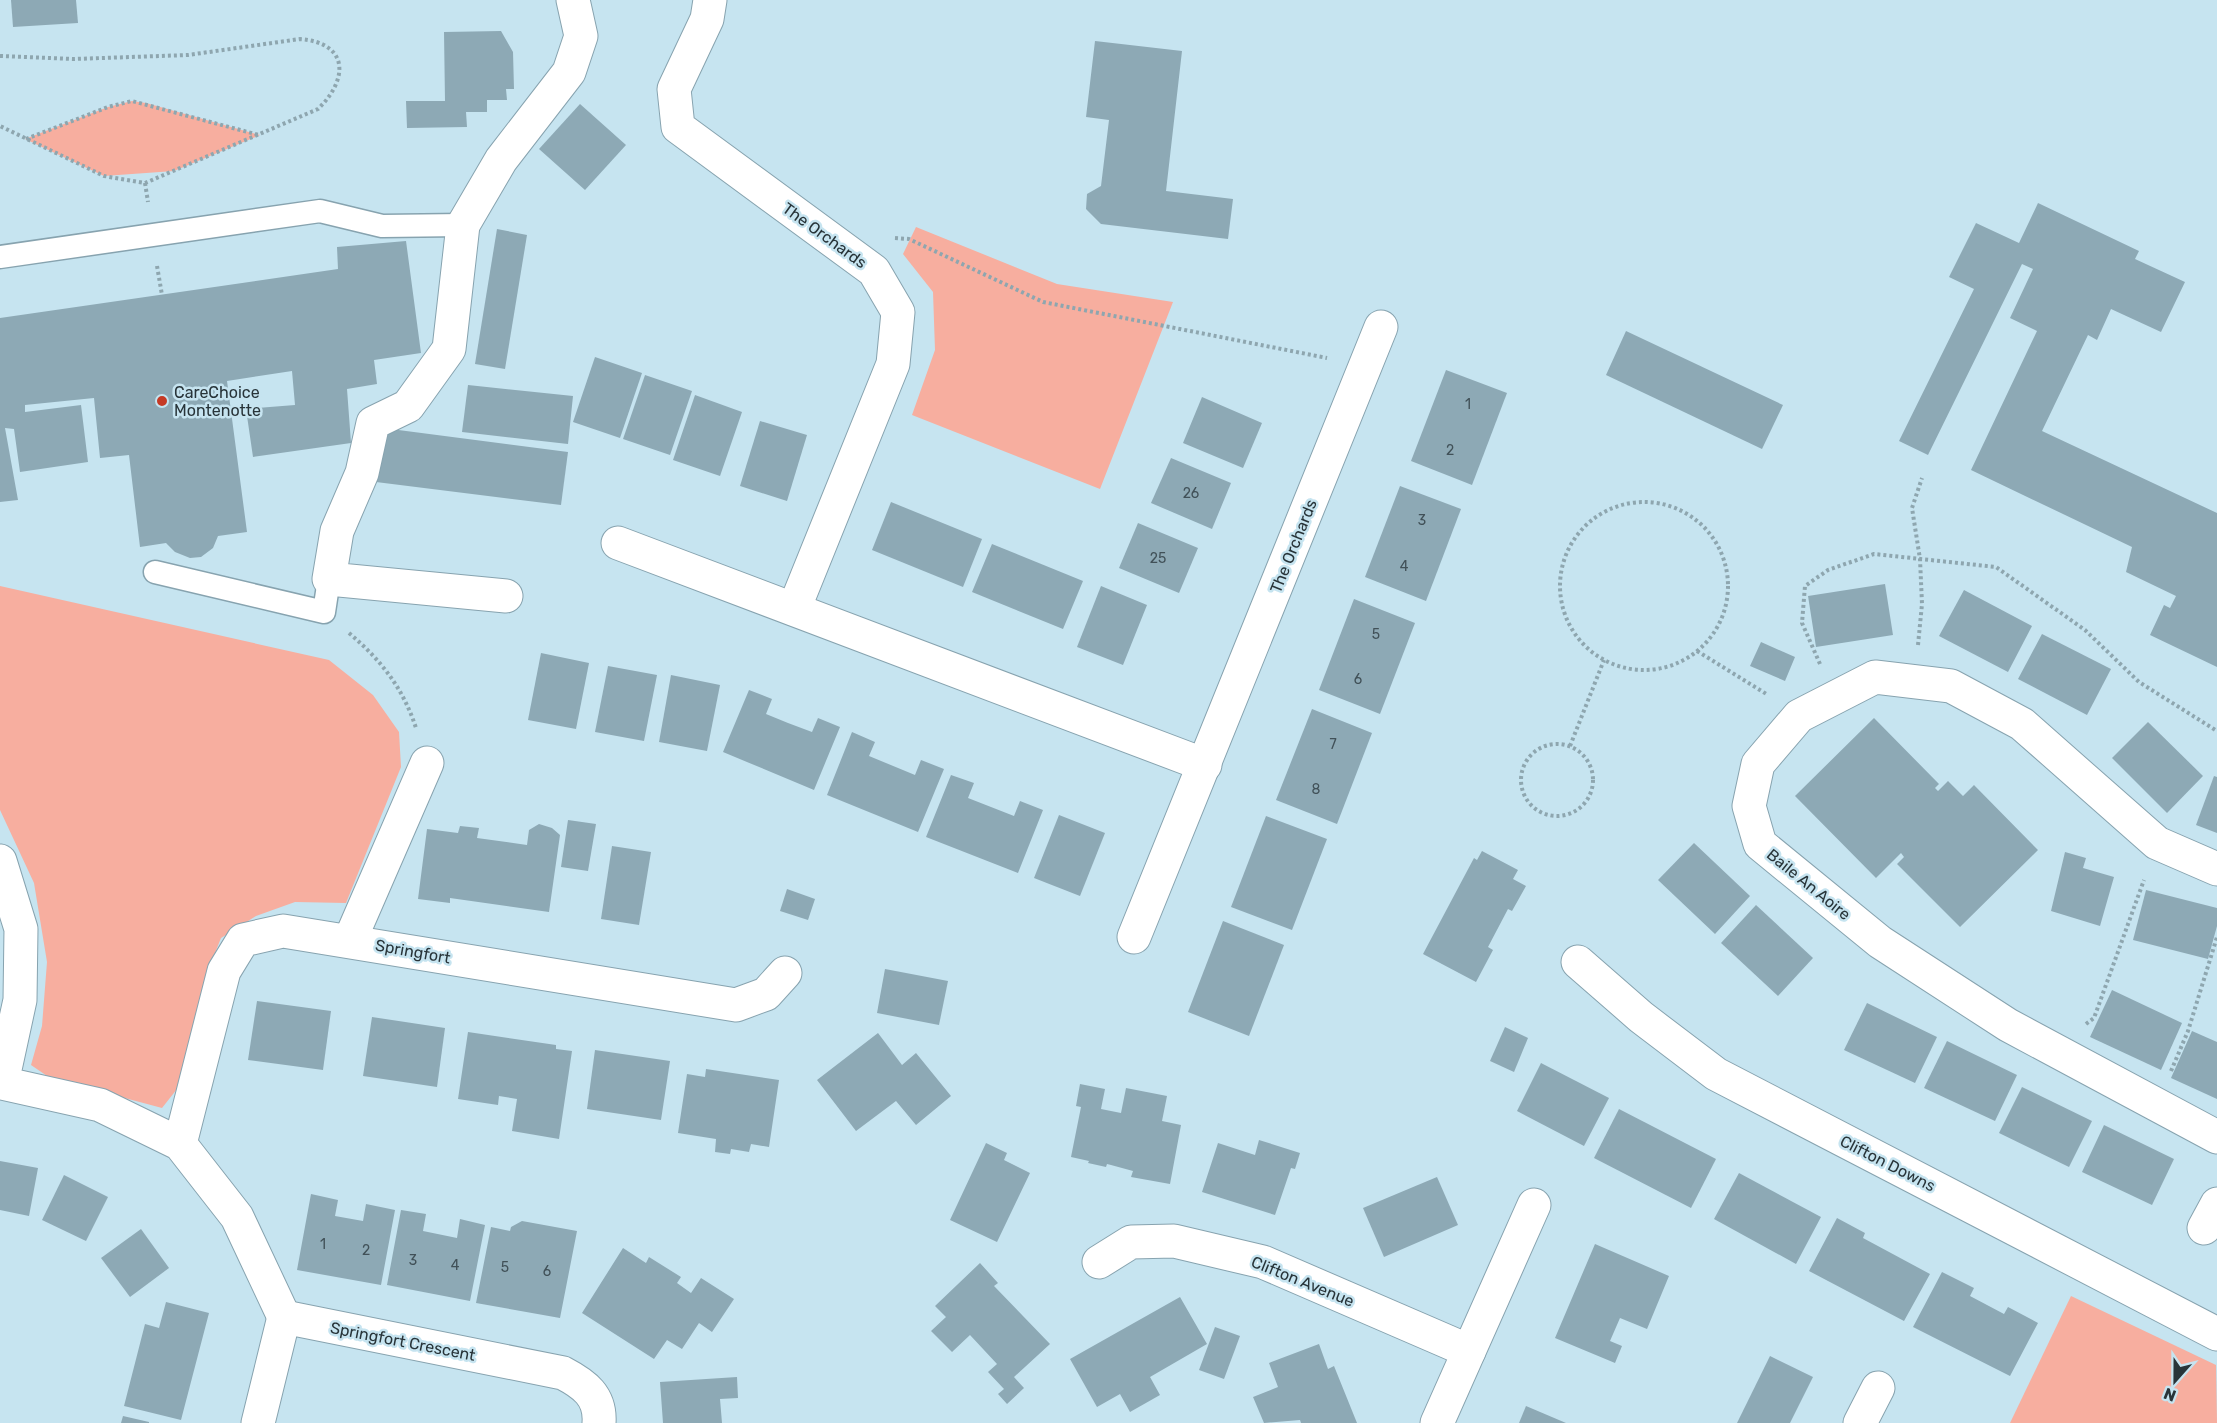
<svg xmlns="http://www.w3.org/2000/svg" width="2217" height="1423" viewBox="0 0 2217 1423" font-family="Rubik,sans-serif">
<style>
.green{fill:#f7ae9f}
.building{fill:#8da9b5}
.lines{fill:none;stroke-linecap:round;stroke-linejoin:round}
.lane-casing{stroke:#87a3af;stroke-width:25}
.street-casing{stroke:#87a3af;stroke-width:35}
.path{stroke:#8ea6af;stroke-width:4;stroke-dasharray:3 3;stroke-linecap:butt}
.lane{stroke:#fff;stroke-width:22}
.street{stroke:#fff;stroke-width:33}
.poi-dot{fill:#c53a25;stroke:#c6e4f0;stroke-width:2}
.labels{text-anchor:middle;stroke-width:5;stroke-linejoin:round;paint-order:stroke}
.number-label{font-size:14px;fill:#415158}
.street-label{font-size:16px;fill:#283439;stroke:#c6e4f0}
.poi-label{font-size:16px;fill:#283439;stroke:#c6e4f0;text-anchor:start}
</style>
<rect width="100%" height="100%" fill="#c6e4f0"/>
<g class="green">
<polygon points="132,101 146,103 260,135 174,171 104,176 25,139 108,107"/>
<polygon points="916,227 1057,284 1173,302 1100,489 912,415 935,350 933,292 903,254"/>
<polygon points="0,586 329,660 373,695 399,732 401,767 346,903 295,902 256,916 221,938 209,968 181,1084 162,1108 50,1078 31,1065 42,1026 47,962 34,883 0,810"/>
<polygon points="2071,1296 2216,1365 2217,1423 2010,1423"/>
</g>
<g class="building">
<polygon points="11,0 76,0 78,23 13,27"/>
<polygon points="501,31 513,52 514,89 506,89 507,100 487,100 487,112 466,112 467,127 407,128 406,101 445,101 444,32"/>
<polygon points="1095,41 1182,51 1166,191 1233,199 1228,239 1101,224 1086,209 1087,194 1101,186 1109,120 1086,117"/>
<polygon points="580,104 626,145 585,190 539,149"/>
<polygon points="2038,203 2139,251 2135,259 2185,282 2161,332 2111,309 2097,340 2088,335 2042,431 2217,513 2217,667 2150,635 2164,605 2170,608 2176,596 2126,572 2132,547 1971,470 2037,331 2010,318 2033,269 2022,264 1928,455 1899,441 1974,289 1949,277 1976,223 2019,243"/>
<polygon points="497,229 527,235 505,369 475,364"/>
<polygon points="406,241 421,353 374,360 377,384 347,389 351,443 253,457 246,409 295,405 292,371 227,381 247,532 218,536 213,548 201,557 190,558 175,552 166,543 140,547 129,455 100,458 94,398 25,405 25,412 81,405 88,462 20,472 14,429 5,428 18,500 0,502 0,318 338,269 337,247"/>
<polygon points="1626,331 1783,405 1762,449 1606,375"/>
<polygon points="595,357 642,373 620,438 573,422"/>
<polygon points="1446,370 1507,393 1472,485 1411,461"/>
<polygon points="645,375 692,391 670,455 623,439"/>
<polygon points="468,385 573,396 568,444 462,432"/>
<polygon points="695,395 742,412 720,476 673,460"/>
<polygon points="1202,397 1262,423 1243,468 1183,443"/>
<polygon points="760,421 807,435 787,501 740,486"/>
<polygon points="383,428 568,452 561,505 376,482"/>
<polygon points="1171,458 1231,483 1212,529 1151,503"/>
<polygon points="1400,486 1461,509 1426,601 1365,577"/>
<polygon points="891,502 982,539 963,587 872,550"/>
<polygon points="1138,523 1198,548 1179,593 1119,568"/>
<polygon points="992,544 1083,581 1063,629 972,592"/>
<polygon points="1885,584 1893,635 1816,647 1808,596"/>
<polygon points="1101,586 1147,605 1123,665 1077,647"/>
<polygon points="1964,590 2032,626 2008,672 1939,636"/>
<polygon points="1354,599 1415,623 1380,714 1319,690"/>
<polygon points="2042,634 2111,669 2087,715 2018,679"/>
<polygon points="1761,642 1795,657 1785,681 1750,666"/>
<polygon points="541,653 589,663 576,729 528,720"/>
<polygon points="608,666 657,675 644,741 595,732"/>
<polygon points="671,675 720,685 707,751 659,742"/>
<polygon points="749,690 772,699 766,714 788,723 812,732 818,718 840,727 814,790 723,752"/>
<polygon points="1312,709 1372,733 1337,824 1276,800"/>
<polygon points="1874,718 1939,784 1935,788 1938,791 1948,781 1963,796 1974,785 2038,850 1960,927 1897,864 1904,857 1901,853 1876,878 1795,796"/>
<polygon points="2148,722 2203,776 2167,813 2112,758"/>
<polygon points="852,732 875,742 869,756 915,775 921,760 944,769 918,832 827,795"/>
<polygon points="951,775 974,783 968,798 1014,816 1020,801 1043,810 1018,873 926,837"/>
<polygon points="2214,776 2217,777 2217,833 2196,825"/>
<polygon points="1059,815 1105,833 1080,896 1034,878"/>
<polygon points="1266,816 1327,839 1292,930 1231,907"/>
<polygon points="568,820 596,824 588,871 561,867"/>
<polygon points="539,824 552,828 560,835 549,912 450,898 450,903 418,899 427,829 458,833 460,826 479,828 477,838 527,845 529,830"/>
<polygon points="1694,843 1750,896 1715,934 1658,880"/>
<polygon points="612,846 651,852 639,925 601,919"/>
<polygon points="1482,851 1518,870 1513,879 1526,886 1512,911 1508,909 1488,947 1493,950 1476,982 1423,954 1474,858 1477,860"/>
<polygon points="2065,852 2086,858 2083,868 2114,877 2100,926 2051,911"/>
<polygon points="787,889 815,899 808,920 780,911"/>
<polygon points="2146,890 2217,908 2217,926 2208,959 2133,940"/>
<polygon points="1756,905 1813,958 1778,996 1721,943"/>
<polygon points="1223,921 1284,945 1249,1036 1188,1012"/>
<polygon points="885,969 948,981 939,1025 877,1013"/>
<polygon points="2112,990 2182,1023 2161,1070 2090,1037"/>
<polygon points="257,1001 331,1011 323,1070 248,1060"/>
<polygon points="1867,1003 1937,1037 1915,1083 1844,1050"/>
<polygon points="372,1017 445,1028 437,1087 363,1076"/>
<polygon points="1505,1027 1528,1038 1514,1072 1490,1061"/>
<polygon points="2192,1031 2217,1042 2217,1099 2171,1078"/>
<polygon points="468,1032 556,1045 556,1049 572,1051 559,1139 512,1131 517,1099 499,1096 498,1105 458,1099"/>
<polygon points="878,1033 902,1065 916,1053 951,1096 916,1125 896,1101 856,1131 817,1080"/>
<polygon points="1947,1041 2017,1075 1995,1121 1924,1088"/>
<polygon points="595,1050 670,1061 661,1120 587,1109"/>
<polygon points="1541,1063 1609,1098 1584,1146 1517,1111"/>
<polygon points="706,1069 779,1080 769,1147 751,1144 749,1152 731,1149 730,1154 715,1152 716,1139 678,1133 687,1074 705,1077"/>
<polygon points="1080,1084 1105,1089 1101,1109 1121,1113 1126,1088 1167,1096 1162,1121 1181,1125 1170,1184 1131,1177 1133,1171 1111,1165 1107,1164 1106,1167 1088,1163 1089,1161 1071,1157 1081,1107 1076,1106"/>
<polygon points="2022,1087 2092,1121 2069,1167 1999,1133"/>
<polygon points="1619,1109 1716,1159 1691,1208 1594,1158"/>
<polygon points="2104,1125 2174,1159 2152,1205 2082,1172"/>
<polygon points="1259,1140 1300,1153 1295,1169 1291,1168 1275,1215 1202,1192 1218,1143 1255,1155"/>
<polygon points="986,1143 1007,1153 1004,1160 1030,1173 997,1242 950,1220"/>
<polygon points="0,1161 38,1168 29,1216 0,1210"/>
<polygon points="1739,1173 1821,1217 1796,1264 1714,1219"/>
<polygon points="64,1175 108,1197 86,1241 42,1220"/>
<polygon points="1437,1177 1458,1225 1384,1257 1363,1208"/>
<polygon points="311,1194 338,1200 335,1216 363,1221 366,1204 395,1210 381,1285 297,1270"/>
<polygon points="401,1210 426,1214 423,1231 457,1238 460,1219 485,1225 470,1301 387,1285"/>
<polygon points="1837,1218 1865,1233 1863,1238 1930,1274 1904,1321 1809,1271"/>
<polygon points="522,1221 577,1231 560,1318 476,1303 491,1227 510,1231 511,1227"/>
<polygon points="141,1229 169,1268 130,1297 101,1258"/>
<polygon points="1595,1244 1669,1276 1647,1329 1620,1318 1610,1341 1622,1346 1615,1363 1555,1338"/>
<polygon points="623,1248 646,1263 649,1257 681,1277 677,1283 691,1293 701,1278 734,1299 712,1332 699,1323 682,1349 667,1340 654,1359 582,1313"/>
<polygon points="980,1263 998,1283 994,1286 1050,1344 1014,1377 1024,1388 1007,1404 998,1394 1004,1389 988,1372 997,1364 970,1335 952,1352 931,1331 946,1317 935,1306"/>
<polygon points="1942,1272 1974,1288 1970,1296 2004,1314 2008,1307 2038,1323 2010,1376 1913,1327"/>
<polygon points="1180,1297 1207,1344 1150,1377 1160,1395 1130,1412 1120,1394 1097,1407 1070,1359"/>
<polygon points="166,1302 209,1313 181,1420 124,1406 145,1324 159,1328"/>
<polygon points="1215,1327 1240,1336 1224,1379 1199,1370"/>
<polygon points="1319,1344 1328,1369 1334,1366 1357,1423 1301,1423 1300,1420 1264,1423 1253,1397 1278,1387 1269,1363"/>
<polygon points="1770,1356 1813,1377 1790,1423 1737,1423"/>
<polygon points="737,1377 738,1398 720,1399 722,1423 663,1423 660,1382"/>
<polygon points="1526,1406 1566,1423 1519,1423"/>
<polygon points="123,1416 149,1422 149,1423 121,1423"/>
</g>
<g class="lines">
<g class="lane-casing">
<g id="lane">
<polyline points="0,257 320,211 382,226 463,225"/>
<polyline points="155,572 324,612 329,579"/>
</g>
</g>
<g class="street-casing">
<g id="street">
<polyline points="710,0 707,19 674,89 678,127 874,271 898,312 893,364 794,609"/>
<polyline points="618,543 1205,765"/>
<polyline points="506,596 329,579 337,531 362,473 373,423 408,406 449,349 463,225 501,160 569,72 581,36 573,0"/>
<polyline points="0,861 21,929 20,1000 2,1083 100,1105 180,1144 237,1217 284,1317"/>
<polyline points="2217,869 2157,843 2022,724 1951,686 1875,677 1799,716 1758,764 1749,806 1760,844 1880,942 2008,1025 2217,1137"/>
<polyline points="1134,937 1381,327"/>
<polyline points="350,940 427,763"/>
<polyline points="1578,962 1641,1017 1716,1074 2217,1334"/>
<polyline points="180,1144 224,971 243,940 283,931 736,1005 766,994 785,973"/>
<polyline points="2204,1228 2217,1204"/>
<polyline points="1099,1262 1131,1242 1174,1241 1263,1262 1469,1351"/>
<path d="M284 1317 563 1373C584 1384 601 1396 599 1423"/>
<polyline points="258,1423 284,1317"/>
<polyline points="1437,1423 1534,1205"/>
<polyline points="1860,1423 1878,1388"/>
</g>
</g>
<g class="path">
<path d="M0 56 74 59 188 55 300 39C349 43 349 79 318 109L145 183 104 176 0 126"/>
<polyline points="26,139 108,107 132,101 259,135"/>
<polyline points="145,183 148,202"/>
<polyline points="895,238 909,239 1043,302 1327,358"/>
<polyline points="157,266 162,295"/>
<circle cx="1644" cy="586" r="84"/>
<path d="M349 633C381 660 403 688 416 728"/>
<polyline points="1918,645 1922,604 1920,559 1912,508 1922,478"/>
<polyline points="1697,651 1768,695"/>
<polyline points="1820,664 1802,623 1805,586 1828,570 1874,554 1996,567 2085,630 2139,682 2217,731"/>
<circle cx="1557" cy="780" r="36"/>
<polyline points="1570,746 1604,660"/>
<polyline points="2086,1024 2094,1018 2144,880"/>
<polyline points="2171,1071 2188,1031 2217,937"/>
</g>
<use href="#lane" class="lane"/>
<use href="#street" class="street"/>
</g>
<circle class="poi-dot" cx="162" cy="401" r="6"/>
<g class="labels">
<g class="number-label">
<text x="1468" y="409">1</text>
<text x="1450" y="455">2</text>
<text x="1191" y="498">26</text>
<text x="1422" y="525">3</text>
<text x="1158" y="563">25</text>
<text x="1404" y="571">4</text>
<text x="1376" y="639">5</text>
<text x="1358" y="684">6</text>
<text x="1333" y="749">7</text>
<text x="1316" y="794">8</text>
<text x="323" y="1249">1</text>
<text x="366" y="1255">2</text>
<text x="413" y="1265">3</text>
<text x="455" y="1270">4</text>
<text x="505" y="1272">5</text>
<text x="547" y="1276">6</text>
</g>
<g class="street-label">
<text transform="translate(825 235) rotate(36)" y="6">The Orchards</text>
<text transform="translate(1293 546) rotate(-68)" y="6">The Orchards</text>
<text transform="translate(1809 884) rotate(39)" y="6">Baile An Aoire</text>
<text transform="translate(413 951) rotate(10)" y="6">Springfort</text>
<text transform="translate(1888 1163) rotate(27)" y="6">Clifton Downs</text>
<text transform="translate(1303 1281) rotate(22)" y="6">Clifton Avenue</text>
<text transform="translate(403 1341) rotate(11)" y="6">Springfort Crescent</text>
</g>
<g class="poi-label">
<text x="174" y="398">CareChoice<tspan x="174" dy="18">Montenotte</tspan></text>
</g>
</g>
<g transform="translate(2175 1381) rotate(201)" stroke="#c6e4f0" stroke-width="4.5" paint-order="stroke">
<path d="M0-4.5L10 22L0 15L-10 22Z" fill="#283439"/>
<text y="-9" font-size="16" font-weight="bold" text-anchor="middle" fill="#283439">N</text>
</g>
</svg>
